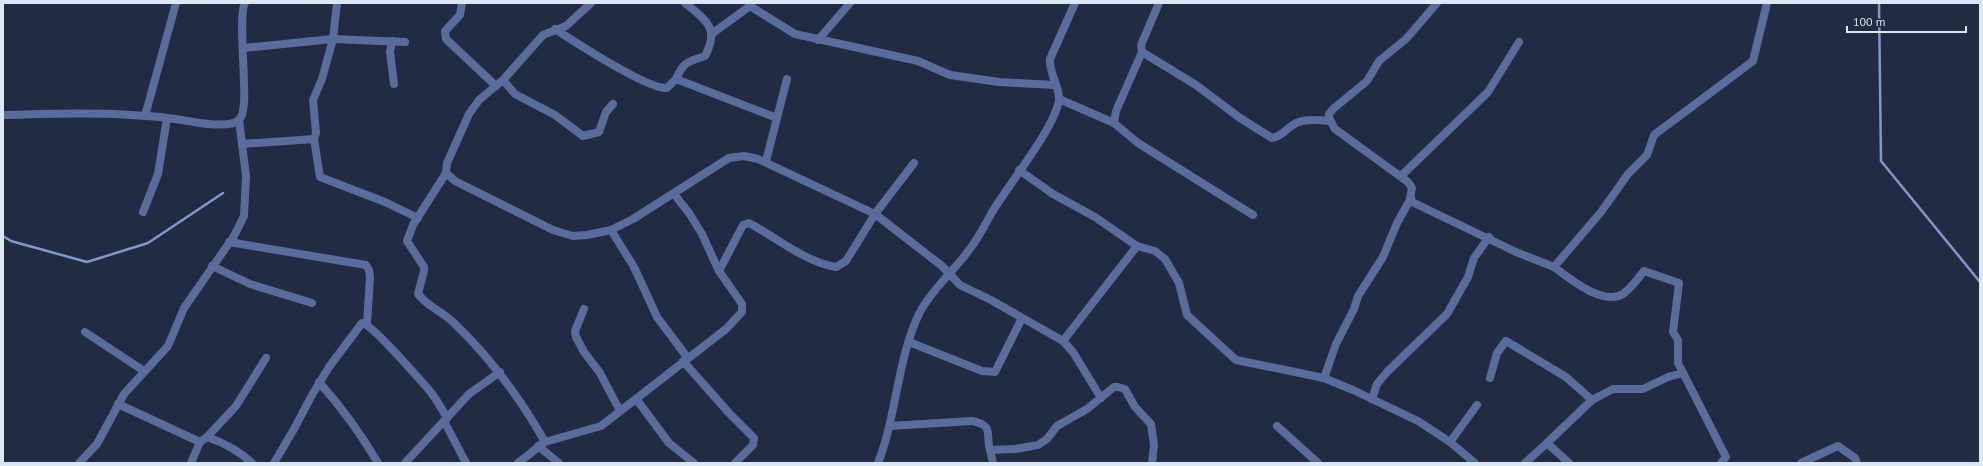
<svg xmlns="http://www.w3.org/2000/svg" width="1983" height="466" viewBox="0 0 1983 466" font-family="'PT Sans',sans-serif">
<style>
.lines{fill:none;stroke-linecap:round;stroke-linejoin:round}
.stream{stroke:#8297cd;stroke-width:2.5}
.street{stroke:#5a6c9b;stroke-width:8}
</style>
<rect width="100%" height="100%" fill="#222b43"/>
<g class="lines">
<g class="stream">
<polyline points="1879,3 1881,161 1980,282"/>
<polyline points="3,236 11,241 87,262 148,243 223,193"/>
</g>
<g class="street">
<polyline points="337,3 333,39 322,79 313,100 316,133 314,139 320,177 385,202 418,218"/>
<polyline points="462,3 460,15 445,31 446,39 496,86"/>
<path d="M685 3C706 20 720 28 705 56 688 62 684 61 676 79L777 118"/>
<polyline points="749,3 750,6 795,34 918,61 950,75 999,82 1055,85"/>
<path d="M1159 3 1141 45 1142 52 1196 85 1240 118 1272 138C1283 136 1284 130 1293 125 1302 118 1320 120 1330 121"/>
<polyline points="1437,3 1406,39 1379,61 1367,81 1333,109 1329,114 1329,118 1335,129 1408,182 1412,188 1410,198 1412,202 1516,252 1554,267 1601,212 1628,174 1647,155 1654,135 1753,61 1767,3"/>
<path d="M555 29C575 42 647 89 667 88L676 79"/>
<polyline points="713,33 750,6"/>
<polyline points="818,40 850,3"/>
<polyline points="392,41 390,52 394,84"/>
<polyline points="244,48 333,39 405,42"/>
<polyline points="1142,52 1116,111 1114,123 1138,143 1253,215"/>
<polyline points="503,80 515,94 555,115 583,136 599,132 606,112 613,104"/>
<polyline points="1059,99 1114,123"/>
<path d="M3 115C46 114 88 112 131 115 143 116 155 116 167 118 189 120 213 128 234 123 243 120 243 111 244 103 246 84 238 13 245 3"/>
<polyline points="145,116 176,3"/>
<polyline points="242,144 314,139"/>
<polyline points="766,161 787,79"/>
<polyline points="1019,170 1053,194 1095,217 1137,246 1155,251 1165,259 1179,283 1187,315 1236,360 1324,378 1353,390 1418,421 1450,442 1475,463"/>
<polyline points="446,173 455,181 553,230 573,236 587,235 611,230 633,219 729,158 744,156 758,159 875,214 942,266 960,285 991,300 1063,341 1073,352 1101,398"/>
<polyline points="1401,176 1488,92 1519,42"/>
<polyline points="143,212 158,174 167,118"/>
<polyline points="611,230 634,267 657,317 687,357"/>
<polyline points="229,242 366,265 369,270 370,277 367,324"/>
<polyline points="212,266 250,284 312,303"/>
<path d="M1554 267C1570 279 1603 306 1623 294 1631 288 1638 279 1644 271L1679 283 1673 332 1678 340V363L1726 457 1721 463"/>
<path d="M719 271 743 225 749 223C777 238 805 262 836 267L846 261 875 214 914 163"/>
<polyline points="584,309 575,331 576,337 584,352 600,373 620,411"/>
<polyline points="85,332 144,371"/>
<polyline points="1063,341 1137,246"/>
<polyline points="909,342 982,371 995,372 1022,318"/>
<polyline points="683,361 729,413 754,438 753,445 735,463"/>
<polyline points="1324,378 1336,344 1354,309 1358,296 1383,257 1397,223 1411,198"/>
<polyline points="1490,378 1497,353 1506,341 1566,377 1592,400"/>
<path d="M319 382C342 408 361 434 378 463"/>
<polyline points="1372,399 1377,384 1387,372 1447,314 1468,277 1474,258 1489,237"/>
<polyline points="637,400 669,443 694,463"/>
<polyline points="118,404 200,442"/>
<polyline points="444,421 466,463"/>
<path d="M890 426 972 421C995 426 985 434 990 450 991 455 992 458 993 463"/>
<polyline points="1277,426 1318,463"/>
<polyline points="207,437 236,406 266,358"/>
<path d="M545 442C520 398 489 356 452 321 441 311 427 306 418 294L424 271V267L407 241 413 225 446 173 447 163 469 114 479 100 503 80 543 35 566 26 591 3"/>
<polyline points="1450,442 1477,405"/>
<polyline points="1547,443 1592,400 1613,389 1643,389 1668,377 1683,373"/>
<polyline points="538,446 559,463"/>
<polyline points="990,450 1015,449 1038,445 1047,439 1057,426 1087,409 1114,387 1118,387 1125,389 1135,407 1151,424 1154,445 1152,463"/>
<polyline points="79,463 97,444 124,394 168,346 184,308 234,236 244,216 246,176 239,120"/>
<path d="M191 463 200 442 207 437C225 443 238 450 252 463"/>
<path d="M274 463 294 429 312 395 329 367 362 323C372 324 419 379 429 390 436 398 441 408 447 418"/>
<polyline points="405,463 469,394 500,372"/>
<polyline points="518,463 545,442 601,426 726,329 742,312 742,304 719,271 702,234 689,213 674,194"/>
<path d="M878 463C897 415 897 358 920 312 932 289 954 271 969 250 979 238 986 222 994 209 1010 183 1055 127 1059 100 1060 86 1049 75 1050 59L1075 3"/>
<polyline points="1525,463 1547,443 1569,463"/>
<polyline points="1801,463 1838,446 1855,458 1857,463"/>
</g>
</g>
<rect width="1983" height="466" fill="none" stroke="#dee5f5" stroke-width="8"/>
<path d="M1847 26v6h119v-6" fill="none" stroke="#dee5f5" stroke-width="2"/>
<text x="1853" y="26" font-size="12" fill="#dee5f5" stroke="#222b43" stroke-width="3" paint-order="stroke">100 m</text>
</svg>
